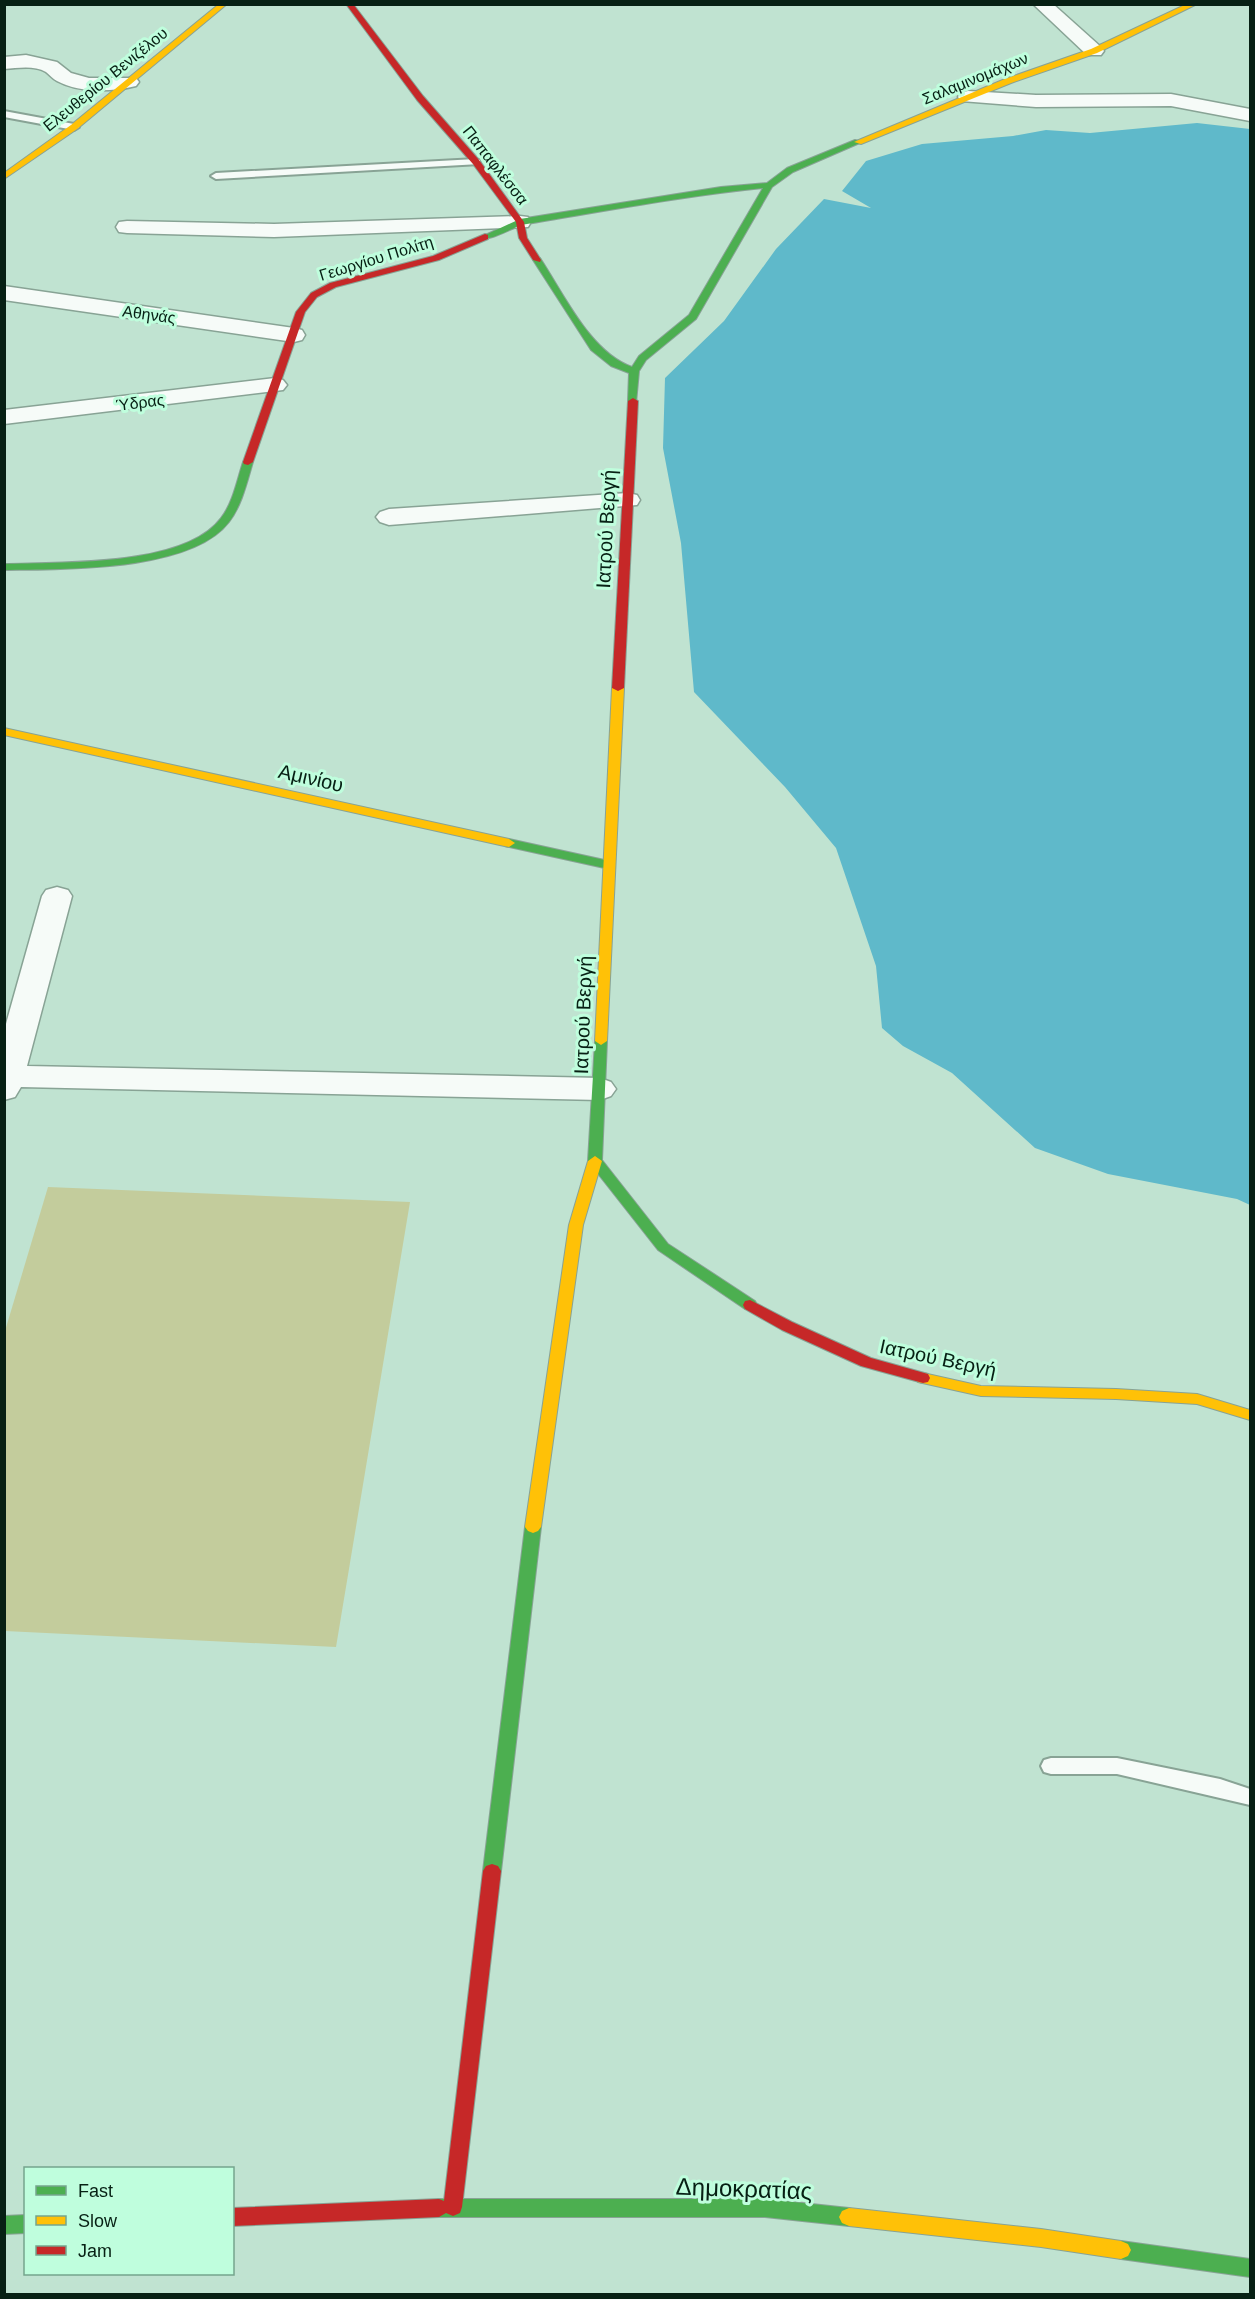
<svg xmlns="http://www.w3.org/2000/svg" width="1255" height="2299" viewBox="0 0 1255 2299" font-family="Helvetica,sans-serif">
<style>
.green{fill:#c3cc9c}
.water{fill:#5fb9ca}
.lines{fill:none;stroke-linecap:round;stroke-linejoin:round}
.lane-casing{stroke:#88a395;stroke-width:4}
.street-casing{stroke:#88a395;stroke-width:3}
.fast-casing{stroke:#88a395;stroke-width:2}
.slow-casing{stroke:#88a395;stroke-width:2}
.jam-casing{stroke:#88a395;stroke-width:2}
.lane{fill:#f6fbf8;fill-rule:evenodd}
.street{fill:#f6fbf8;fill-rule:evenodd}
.fast{fill:#4caf50;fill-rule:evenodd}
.slow{fill:#ffc107;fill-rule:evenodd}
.jam{fill:#c62828;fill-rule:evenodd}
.labels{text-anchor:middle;stroke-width:6;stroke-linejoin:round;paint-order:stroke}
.far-street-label{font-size:16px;fill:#072014;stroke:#bffedd}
.street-label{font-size:20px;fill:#072014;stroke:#bffedd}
.near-street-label{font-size:24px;fill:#072014;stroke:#bffedd}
</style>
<rect width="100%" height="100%" fill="#c0e3d1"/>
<polygon class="green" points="48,1187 410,1202 336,1647 5,1631 5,1331"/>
<polygon class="water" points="1197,123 1250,129 1250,1205 1237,1199 1108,1174 1035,1148 952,1073 903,1046 882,1028 876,966 836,848 785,787 694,692 681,543 663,448 665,378 724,321 776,249 824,199 871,208 842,191 866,161 922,144 1013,136 1046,130 1090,133"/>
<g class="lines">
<g class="lane-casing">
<g id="lane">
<polygon points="4,111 74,124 79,127 74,130 4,117"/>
<polygon points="476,159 480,160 480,164 216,179 211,176 216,173"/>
<polygon points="1051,1758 1117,1758 1220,1779 1250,1789 1250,1805 1117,1774 1051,1774 1044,1772 1041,1766 1044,1760"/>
</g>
</g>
<g class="street-casing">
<g id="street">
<polygon points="1033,4 1053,4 1101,47 1104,51 1101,55 1087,55"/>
<path d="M26 55 57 62 71 73 89 78H136L139 82 136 86C112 92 79 93 57 81 53 79 50 75 46 72 34 65 18 68 4 69V57Z"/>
<polygon points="968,91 1036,95 1171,94 1250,109 1250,121 1171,106 1036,107 961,101 958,97 961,93"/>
<polygon points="520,216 528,217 531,222 528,227 274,237 127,233 119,232 116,227 119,222 127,221 274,224"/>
<polygon points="4,286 294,328 302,330 305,335 302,340 294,342 4,300"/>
<polygon points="275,378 283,380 287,385 283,390 4,424 4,410"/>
<polygon points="628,493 637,495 640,500 637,505 389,525 380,522 376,517 380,512 389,509"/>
<polygon points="57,887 68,890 72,896 27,1066 600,1078 611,1082 616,1089 611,1096 600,1100 21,1087 15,1097 4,1100 4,1031 42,896 46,890"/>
</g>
</g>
<g class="fast-casing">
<g id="fast">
<path d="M855 140 862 142 793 172 772 187 696 319 646 360 639 371 636 403 628 401 629 373 611 366 591 350 533 260 540 258C564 294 590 352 632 367L639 356 689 315 763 188C684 196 605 211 527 224 515 225 490 243 481 237L520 219 721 187 767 183 787 168Z"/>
<path d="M248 459 253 462C247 482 242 505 229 522 191 572 63 569 4 570V564C60 562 185 567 221 518 233 503 237 480 243 462Z"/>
<polygon points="509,839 609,861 615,865 609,869 505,846 503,843"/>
<polygon points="601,1037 607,1041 602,1160 668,1244 755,1301 757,1305 755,1309 745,1309 658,1250 588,1161 595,1041"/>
<polygon points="533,1521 538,1523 541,1527 501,1871 498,1876 492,1878 486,1876 483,1871 525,1527 528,1523"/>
<polygon points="439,2199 765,2199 849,2208 856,2211 859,2217 856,2223 849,2226 765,2217 439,2217 432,2214 430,2208 432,2202"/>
<polygon points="26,2215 26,2233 4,2234 4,2216"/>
<polygon points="1121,2241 1250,2259 1250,2277 1121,2259 1114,2256 1111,2250 1114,2244"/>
</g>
</g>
<g class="slow-casing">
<g id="slow">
<polygon points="219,4 227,4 77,129 4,179 4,173 71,125"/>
<polygon points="1187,4 1197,4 1097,53 1011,83 861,144 854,142 1005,79 1091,49"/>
<polygon points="618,685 624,688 607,1041 601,1045 595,1041 612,688"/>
<polygon points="4,728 509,839 515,843 509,847 4,735"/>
<polygon points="595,1156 602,1161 583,1225 541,1527 538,1531 533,1533 528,1531 525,1527 569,1225 588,1161"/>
<polygon points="923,1373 981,1386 1116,1389 1197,1394 1250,1410 1250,1420 1197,1404 1116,1399 981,1396 918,1382 916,1378 918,1374"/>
<polygon points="849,2208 1041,2229 1121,2241 1128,2244 1131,2250 1128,2256 1121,2259 1041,2247 849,2226 842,2223 839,2217 842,2211"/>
</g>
</g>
<g class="jam-casing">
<g id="jam">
<polygon points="346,4 353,4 423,96 479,160 524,222 527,238 541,260 540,262 533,260 519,238 516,222 473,164 417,100"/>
<polygon points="485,234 488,235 488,239 439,260 336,287 317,297 305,312 253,462 248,465 244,464 243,462 296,312 311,293 330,283 433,256"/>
<polygon points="633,398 638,401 624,688 618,691 612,688 628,401"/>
<polygon points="750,1300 792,1322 871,1358 928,1374 930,1378 928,1382 923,1383 861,1366 782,1330 745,1309 743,1305 745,1301"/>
<polygon points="492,1864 498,1866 501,1871 462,2207 460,2213 453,2216 446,2213 439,2217 232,2226 232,2208 439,2199 444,2201 483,1871 486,1866"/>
</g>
</g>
<use href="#lane" class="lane"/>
<use href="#street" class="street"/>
<use href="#fast" class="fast"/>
<use href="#slow" class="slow"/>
<use href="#jam" class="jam"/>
</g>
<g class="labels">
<g class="far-street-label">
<text transform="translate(975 78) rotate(-22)" y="6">Σαλαμινομάχων</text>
<text transform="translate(105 79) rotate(-39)" y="6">Ελευθερίου Βενιζέλου</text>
<text transform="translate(496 165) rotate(52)" y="6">Παπαφλέσσα</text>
<text transform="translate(376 258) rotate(-17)" y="6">Γεωργίου Πολίτη</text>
<text transform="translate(149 314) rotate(8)" y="6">Αθηνάς</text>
<text transform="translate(140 402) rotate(-7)" y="6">Ύδρας</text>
</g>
<g class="street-label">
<text transform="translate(606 529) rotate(-87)" y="7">Ιατρού Βεργή</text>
<text transform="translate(311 778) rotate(13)" y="7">Αμινίου</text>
<text transform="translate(583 1015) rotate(-88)" y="7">Ιατρού Βεργή</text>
<text transform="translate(938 1358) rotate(12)" y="7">Ιατρού Βεργή</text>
</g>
<g class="near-street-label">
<text transform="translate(744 2189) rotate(2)" y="8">Δημοκρατίας</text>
</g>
</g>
<rect width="1255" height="2299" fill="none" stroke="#072014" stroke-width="12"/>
<rect x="24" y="2167" width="210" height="108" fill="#bffedd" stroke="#75a58d" stroke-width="1.5"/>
<rect x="36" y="2186" width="30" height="9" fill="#4caf50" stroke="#75a58d" stroke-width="1.5"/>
<text x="78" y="2197" font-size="18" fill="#072014">Fast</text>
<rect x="36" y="2216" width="30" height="9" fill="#ffc107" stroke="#75a58d" stroke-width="1.5"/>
<text x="78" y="2227" font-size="18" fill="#072014">Slow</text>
<rect x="36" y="2246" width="30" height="9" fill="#c62828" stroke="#75a58d" stroke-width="1.5"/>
<text x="78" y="2257" font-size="18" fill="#072014">Jam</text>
</svg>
